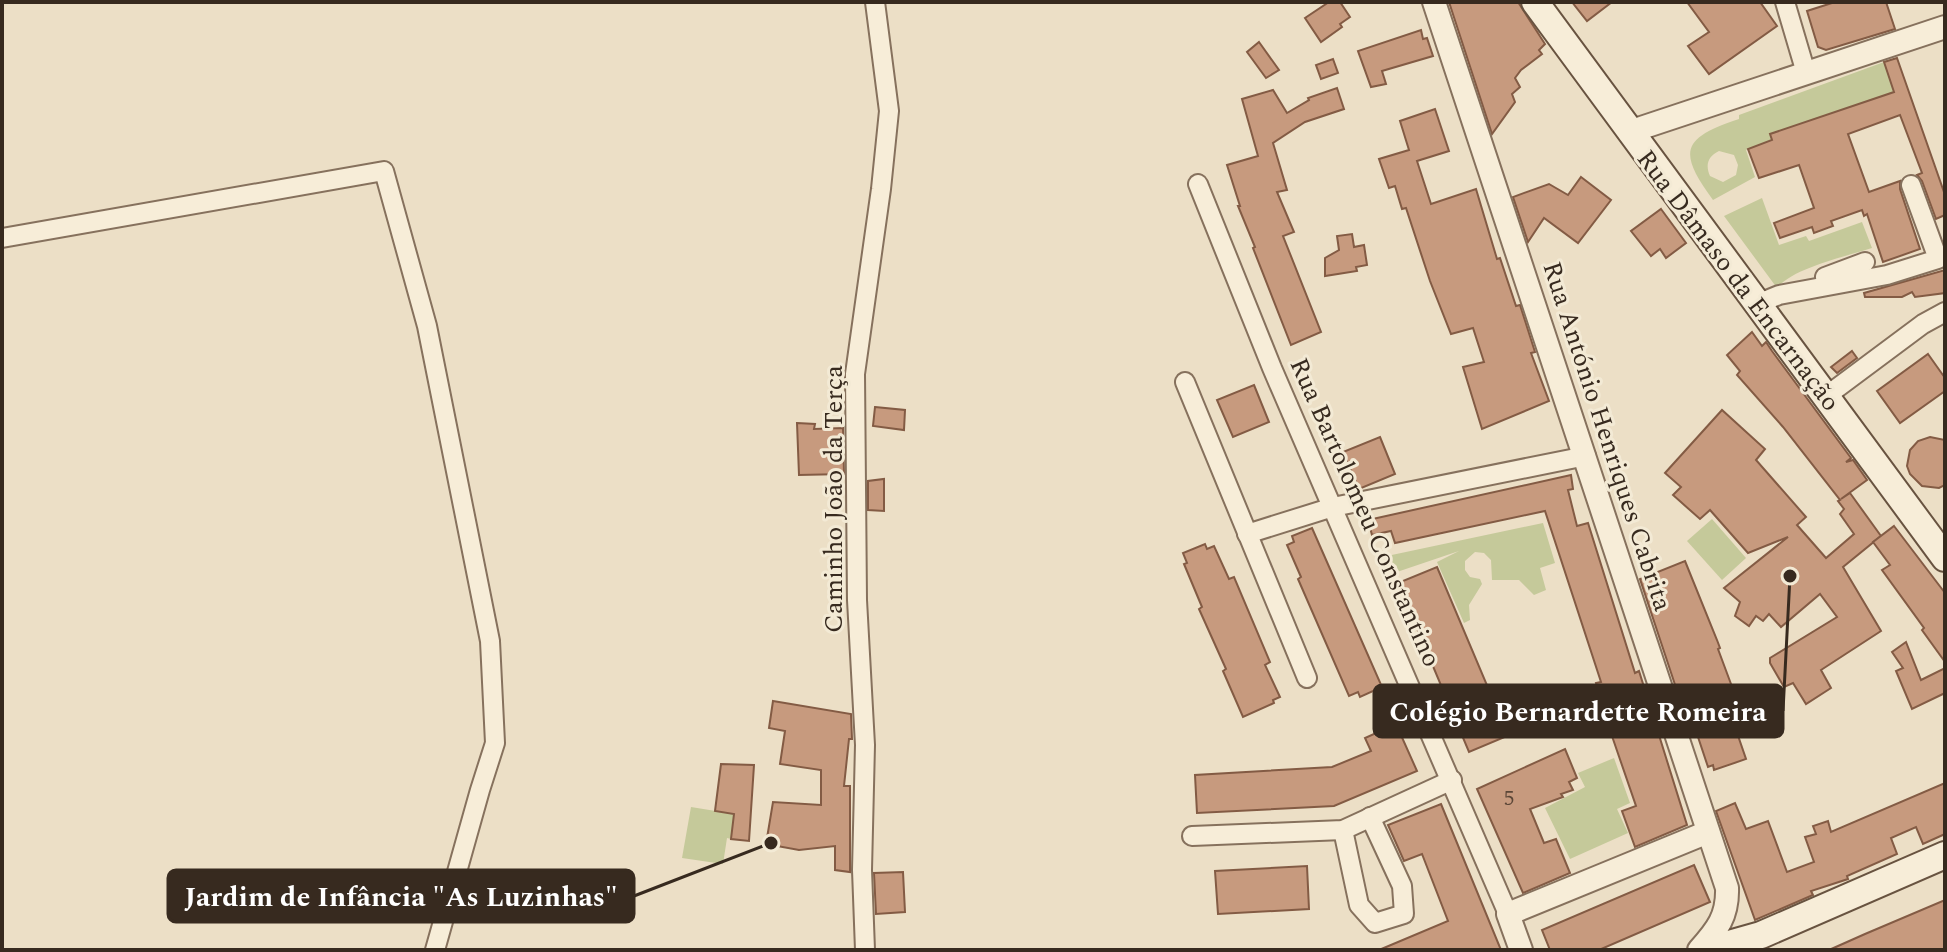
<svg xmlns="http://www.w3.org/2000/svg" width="1947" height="952" viewBox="0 0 1947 952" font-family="Spectral,serif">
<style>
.green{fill:#c5c99a;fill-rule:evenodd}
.building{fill:#c79a7e;stroke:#835b44;stroke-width:2}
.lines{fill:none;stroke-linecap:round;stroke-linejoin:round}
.minor-casing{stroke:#86715d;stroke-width:22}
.tertiary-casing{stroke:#86715d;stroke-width:26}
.secondary-casing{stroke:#685340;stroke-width:30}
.minor{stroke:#f7edd8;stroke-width:18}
.tertiary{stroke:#f7edd8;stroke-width:22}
.secondary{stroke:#f7edd8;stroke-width:26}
.labels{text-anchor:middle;stroke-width:6;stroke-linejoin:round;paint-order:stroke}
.number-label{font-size:22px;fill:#5b4637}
.street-label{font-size:26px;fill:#372a1f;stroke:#f3ead5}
.leader{fill:none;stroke:#372a1f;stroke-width:3}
.callout-dot{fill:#372a1f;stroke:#f3ead5;stroke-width:3}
.callout{fill:#372a1f;stroke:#372a1f;stroke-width:3}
.callout-label{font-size:28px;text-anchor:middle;font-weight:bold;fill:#fff}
</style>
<rect width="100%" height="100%" fill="#ecdfc6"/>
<g class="green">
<path d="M1884 62 1894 92 1770 134 1772 140 1746 150 1755 177 1713 200C1677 151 1682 138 1739 119V115ZM1719 151 1734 155 1738 165 1736 175 1723 182 1710 176C1705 165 1708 156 1719 151Z"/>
<path d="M1762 198 1779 245 1806 236 1809 241 1862 222 1872 248C1847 256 1793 268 1777 288L1724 216Z"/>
<polygon points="1712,519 1746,558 1722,580 1687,541"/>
<polygon points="1543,523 1555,563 1540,568 1546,590 1534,595 1519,580 1492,580 1491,560 1484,553 1475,552 1465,561 1465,570 1470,577 1480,579 1482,584 1469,605 1470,620 1464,623 1437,562 1459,551 1394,573 1387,556"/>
<polygon points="1614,758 1630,803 1617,809 1628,833 1570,859 1545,808 1585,787 1578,773"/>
<polygon points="691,807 734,814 731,839 727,838 723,864 682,858"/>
</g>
<g class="building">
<polygon points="1329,2 1340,2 1350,17 1340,24 1342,27 1321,42 1305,18"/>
<polygon points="1449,2 1518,2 1545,44 1539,50 1542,54 1521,70 1515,78 1520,87 1512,94 1515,102 1492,134"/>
<polygon points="1572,2 1612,2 1587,21"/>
<polygon points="1687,2 1760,2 1777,26 1709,74 1688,46 1709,32"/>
<polygon points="1835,2 1886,2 1895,29 1826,50 1818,47 1807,11"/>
<polygon points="1421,30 1423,39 1427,38 1433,56 1382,71 1386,84 1371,87 1358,51"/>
<polygon points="1259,42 1279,70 1266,78 1247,52"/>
<polygon points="1897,58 1945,195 1945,215 1936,219 1922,181 1917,175 1922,173 1900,115 1848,134 1869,192 1900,181 1900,189 1920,249 1883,262 1867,214 1864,216 1862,210 1831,221 1833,226 1814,233 1812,227 1780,238 1774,223 1814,208 1799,165 1759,178 1748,149 1772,140 1770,134 1894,92 1884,62"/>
<polygon points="1333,59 1338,73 1321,79 1316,65"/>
<polygon points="1337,88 1344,109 1305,122 1273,143 1287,190 1277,192 1294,232 1283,236 1321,332 1291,345 1253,248 1255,247 1238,206 1240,206 1227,165 1258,156 1242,99 1273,90 1287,113 1309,100 1308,98"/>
<polygon points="1435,109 1449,151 1417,161 1431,204 1476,189 1497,259 1500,258 1516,306 1520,305 1535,352 1531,353 1549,401 1482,429 1463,367 1484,362 1473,328 1451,334 1430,281 1406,208 1402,209 1395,186 1389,188 1379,159 1409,150 1400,121"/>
<polygon points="1581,177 1611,200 1578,243 1544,218 1528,242 1513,197 1549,184 1568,195"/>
<polygon points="1661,209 1686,243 1666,258 1660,249 1651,256 1631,231"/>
<polygon points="1352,234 1354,247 1364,245 1367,265 1356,267 1357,271 1325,276 1325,258 1339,250 1337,236"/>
<polygon points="1945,270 1945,293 1915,297 1912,292 1902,297 1865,297 1864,293"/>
<polygon points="1752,332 1762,346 1766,342 1772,351 1851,458 1846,462 1853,460 1867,480 1841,499 1850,493 1881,536 1843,567 1881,631 1821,670 1831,688 1806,704 1793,683 1784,687 1770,663 1770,658 1837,617 1820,594 1781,627 1769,614 1763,621 1756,616 1749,626 1735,616 1740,602 1724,588 1788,537 1748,553 1710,510 1700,519 1673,495 1681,487 1665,473 1722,410 1765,449 1756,460 1806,517 1797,525 1826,558 1854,534 1840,514 1844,509 1838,501 1840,500 1783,427 1737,375 1740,371 1727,355"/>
<polygon points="1852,351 1857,358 1837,373 1831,367"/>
<polygon points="1928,354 1945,378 1945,391 1900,423 1877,391"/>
<polygon points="1254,385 1269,422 1233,437 1217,400"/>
<polygon points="875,407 905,410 904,430 873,426"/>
<polygon points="797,423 815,424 814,429 843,428 844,474 799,475"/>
<polygon points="1380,437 1395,474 1359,489 1343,452"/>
<polygon points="1930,437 1945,440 1945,485 1939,488 1922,486 1910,474 1907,466 1910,450 1918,441"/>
<polygon points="1571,475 1573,489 1568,490 1577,526 1588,523 1635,673 1639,671 1687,825 1635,847 1622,811 1636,806 1613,739 1596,683 1601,682 1545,511 1395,543 1391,531 1372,535 1368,520"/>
<polygon points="884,479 884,511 868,510 868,481"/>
<polygon points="1894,526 1945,593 1945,662 1922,630 1924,628 1882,570 1890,565 1873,542"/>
<polygon points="1312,528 1382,687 1360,697 1358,692 1349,696 1298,579 1301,577 1287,545 1294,542 1292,536"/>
<polygon points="1205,544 1207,549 1214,546 1229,579 1234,577 1270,662 1265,665 1280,697 1273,700 1274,703 1243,717 1223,671 1226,669 1199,609 1202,607 1184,564 1187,563 1183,553"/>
<polygon points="1685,561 1717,640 1720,648 1718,649 1731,684 1741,718 1733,721 1746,759 1714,770 1713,765 1708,767 1697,734 1692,736 1640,579"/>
<polygon points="1437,567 1494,702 1505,697 1519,731 1469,752 1398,583"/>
<polygon points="1906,642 1921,680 1945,668 1945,693 1912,709 1896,671 1903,668 1892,652"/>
<polygon points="773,701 851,714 852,739 849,739 844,786 850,786 850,872 835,870 835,846 799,850 766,844 773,802 821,805 821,770 780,764 785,731 769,728"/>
<polygon points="1396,724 1417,771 1334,806 1197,813 1195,775 1332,767 1371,751 1365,738"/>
<polygon points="1565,749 1577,778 1569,782 1573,790 1561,794 1563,797 1530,809 1544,843 1556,839 1570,873 1523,893 1477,789"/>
<polygon points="721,764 754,765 749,841 731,839 734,814 715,811"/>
<polygon points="1945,783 1945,834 1923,844 1916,827 1891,838 1897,854 1847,876 1848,879 1811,891 1813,895 1755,920 1716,811 1735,803 1746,829 1768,821 1787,872 1814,862 1805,837 1816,834 1813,826 1828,821 1831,832"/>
<polygon points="1441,804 1501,950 1379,950 1448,921 1422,854 1404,861 1388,825"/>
<polygon points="1694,865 1710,902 1599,950 1550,950 1542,930"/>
<polygon points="1307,866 1309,909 1218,914 1215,871"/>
<polygon points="903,872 905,912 876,914 874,873"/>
<polygon points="1945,900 1945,950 1829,950 1865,934"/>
</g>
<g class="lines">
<g class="minor-casing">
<g id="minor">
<polyline points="1785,2 1806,73"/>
<polyline points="1198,184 1272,368 1508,914"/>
<polyline points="2,238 384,171 427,326 490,641 495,743 480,790 435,950"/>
<polyline points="1825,277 1865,262"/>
<polyline points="1757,304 1779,295 1887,275 1938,259 1911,185"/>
<polyline points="1185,382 1307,678"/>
<polyline points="1825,397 1923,324 1945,312"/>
<polyline points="1247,534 1333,507 1586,456"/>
<polyline points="1343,830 1359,905 1375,923 1404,914 1402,886 1370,817"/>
<polyline points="1192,836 1343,830 1452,780"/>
<polyline points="865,950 862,870 865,745 857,600 855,374 881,189 889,111 875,2"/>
</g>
</g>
<g class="tertiary-casing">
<g id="tertiary">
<path d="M1434 2 1727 888C1728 916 1717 930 1699 950"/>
<polyline points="1629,132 1945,27"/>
<polyline points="1521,950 1508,914 1708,832"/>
</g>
</g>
<g class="secondary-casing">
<g id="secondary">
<polyline points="1535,2 1945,558"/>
<polyline points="1708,950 1761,935 1945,855"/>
</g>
</g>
<use href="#minor" class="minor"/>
<use href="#tertiary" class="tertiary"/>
<use href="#secondary" class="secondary"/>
</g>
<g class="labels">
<g class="number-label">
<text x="1509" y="805">5</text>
</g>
<g class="street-label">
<text transform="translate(1739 280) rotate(53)" y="9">Rua Dâmaso da Encarnação</text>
<text transform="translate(1608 436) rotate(72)" y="9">Rua António Henriques Cabrita</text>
<text transform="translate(833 499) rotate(-90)" y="9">Caminho João da Terça</text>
<text transform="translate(1366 512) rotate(66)" y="9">Rua Bartolomeu Constantino</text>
</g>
</g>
<path class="leader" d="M1790 576L1783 711M771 843L634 896"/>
<g class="callout-dot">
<circle cx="1790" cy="576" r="8"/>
<circle cx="771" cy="843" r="8"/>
</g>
<g class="callout">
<rect x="1374" y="685" width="409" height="52" rx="8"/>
<rect x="168" y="870" width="466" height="52" rx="8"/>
</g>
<g class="callout-label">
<text x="1578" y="721">Colégio Bernardette Romeira</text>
<text x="401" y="906">Jardim de Infância "As Luzinhas"</text>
</g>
<rect width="1947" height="952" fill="none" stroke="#372a1f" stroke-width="8"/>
</svg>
